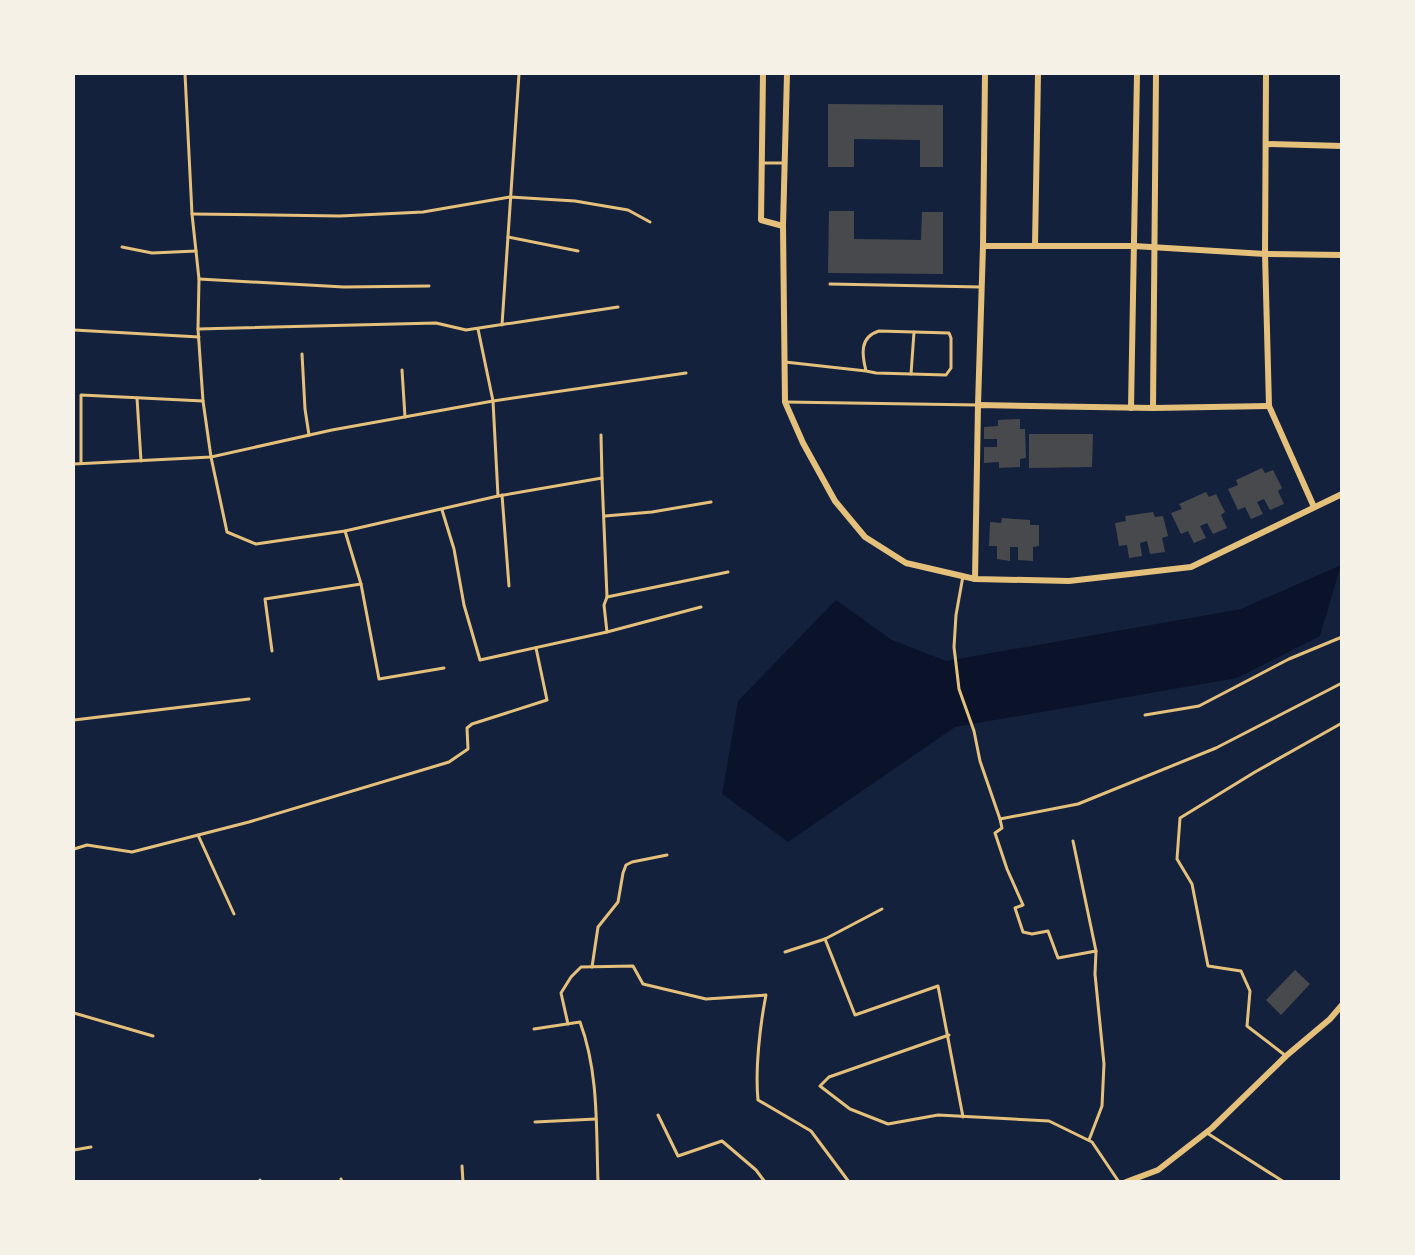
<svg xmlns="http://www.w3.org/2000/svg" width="1415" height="1255" viewBox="0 0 1415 1255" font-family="'PT Sans',sans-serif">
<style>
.water{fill:#0b132b}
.building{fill:#48494c}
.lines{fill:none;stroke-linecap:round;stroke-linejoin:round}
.service{stroke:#e5c07b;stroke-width:3}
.minor{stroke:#e5c07b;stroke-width:6}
</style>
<rect width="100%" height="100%" fill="#14213d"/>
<polygon class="water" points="1341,565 1320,636 1237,678 955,727 788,842 722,794 738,701 836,600 892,640 946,661 1241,609"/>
<g class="building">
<polygon points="828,104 943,105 943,167 920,167 920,140 854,139 854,167 828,167"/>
<polygon points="829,211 854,211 854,239 921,240 922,212 943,212 943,274 828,273"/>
<polygon points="1020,419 1020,429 1025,429 1026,458 1020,459 1020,467 999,468 999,462 984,463 984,447 997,447 997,439 984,439 984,427 998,426 998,420"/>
<polygon points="1029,434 1093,434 1092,467 1029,468"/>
<polygon points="1262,468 1265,473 1273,470 1282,488 1278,491 1284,504 1270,510 1264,499 1257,502 1263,514 1251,519 1245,507 1238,510 1228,489 1238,485 1236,480"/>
<polygon points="1206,492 1209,497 1216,494 1225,512 1221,515 1227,528 1213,534 1207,523 1200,526 1206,538 1194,543 1188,531 1181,534 1171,513 1182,509 1179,504"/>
<polygon points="1153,512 1155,517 1163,516 1168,536 1162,538 1165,552 1150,554 1147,541 1140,543 1142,556 1129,558 1127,545 1119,546 1115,523 1126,521 1125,516"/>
<polygon points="1002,518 1030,520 1030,525 1039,525 1039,546 1033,547 1033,561 1018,560 1018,547 1010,547 1010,561 997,559 997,546 989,546 990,522 1001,523"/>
<polygon points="1295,970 1310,984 1281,1015 1266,1000"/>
</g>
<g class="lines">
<g class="service">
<polyline points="185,74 192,214 199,279 198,329 203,401 211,457 227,532 256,544 345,531 498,496 602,478 607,597 604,605 607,632"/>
<polyline points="762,163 783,163"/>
<polyline points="192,214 340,216 423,212 510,197 575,201 628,210 650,222"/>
<polyline points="508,237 578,251"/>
<polyline points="122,247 152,253 196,251"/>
<polyline points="199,279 344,287 429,286"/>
<polyline points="830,284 981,287"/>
<polyline points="502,325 519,74"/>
<polyline points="198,329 436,323 466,330 618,307"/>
<polyline points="478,329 493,401 498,496"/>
<polyline points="74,330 199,337"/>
<polyline points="302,354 305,409 309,435"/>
<path d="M785 362 866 371 876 373 946 375 951 368V338L949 333 879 331C859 337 862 355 866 371"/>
<polyline points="402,370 405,417"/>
<polyline points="911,374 914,332"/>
<polyline points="137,398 141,461"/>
<polyline points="785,402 978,405"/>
<polyline points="601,435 602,478"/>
<polyline points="81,463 81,395 203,401"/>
<polyline points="74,464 211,457 332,430 493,401 686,373"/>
<polyline points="502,495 509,586"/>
<polyline points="442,510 454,549 464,605 480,660 607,632 701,607"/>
<polyline points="605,516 652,512 711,502"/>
<polyline points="345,531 361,584 379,679 444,668"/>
<polyline points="963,576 956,615 954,647 959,689 974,731 980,761 1000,819 1002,828 995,833 1007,869 1023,905 1015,908 1023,932 1032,934 1048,931 1058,958 1096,951"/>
<polyline points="607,597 728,572"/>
<polyline points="272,651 265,599 361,584"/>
<polyline points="1145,715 1199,706 1289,659 1342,637"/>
<polyline points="74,720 249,699"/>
<polyline points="1000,819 1078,804 1216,748 1342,683"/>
<polyline points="198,835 234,914"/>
<polyline points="1073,841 1096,951 1095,974 1104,1064 1102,1106 1089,1140"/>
<polyline points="74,849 87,845 132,852 249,822 449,762 468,749 467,728 472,724 547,700 536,648"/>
<polyline points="825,939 855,1015 938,986 963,1117"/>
<polyline points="785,952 825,939 882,909"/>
<polyline points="592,967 598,927 618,902 623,873 626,865 632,862 667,855"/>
<polyline points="74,1013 153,1036"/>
<path d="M568 1024 561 993 571 977 581 967 633 966 643 984 706 999 766 995C760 1025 755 1070 758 1100L811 1131 849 1182"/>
<path d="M534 1029 580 1022C599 1073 596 1128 598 1182"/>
<polyline points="949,1035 829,1077 820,1086 850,1109 888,1124 938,1115 1049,1121 1092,1142 1119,1182"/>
<polyline points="1286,1056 1247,1026 1250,991 1241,971 1208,966 1192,884 1177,859 1180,818 1255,772 1342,723"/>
<polyline points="658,1115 678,1156 722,1141 756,1170 765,1182"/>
<polyline points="535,1122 596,1119"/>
<polyline points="1207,1133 1284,1182"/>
<polyline points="74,1150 91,1147"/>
<polyline points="462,1166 463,1182"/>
<polyline points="341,1179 342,1182"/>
<polyline points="260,1182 260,1180"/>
<polyline points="1341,1182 1342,1180"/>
</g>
<g class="minor">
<polyline points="763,74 761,220 783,226"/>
<polyline points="787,74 783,226 785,402 803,443 835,501 865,537 906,563 975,579 1069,581 1191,567 1342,494"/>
<polyline points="1266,74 1265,254 1269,406 1314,507"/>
<polyline points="1266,144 1342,146"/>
<polyline points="983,246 1134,246 1265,254 1342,255"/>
<polyline points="1035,246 1038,74"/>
<polyline points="978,405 983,246 985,74"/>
<polyline points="1131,408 1137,74"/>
<polyline points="1153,408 1156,74"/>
<polyline points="975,579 978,405 1153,408 1269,406"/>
<polyline points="1126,1182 1158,1170 1212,1128 1286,1056 1330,1019 1342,1005"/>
</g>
</g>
<rect width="1415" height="1255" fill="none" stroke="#f6f1e7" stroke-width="150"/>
</svg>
